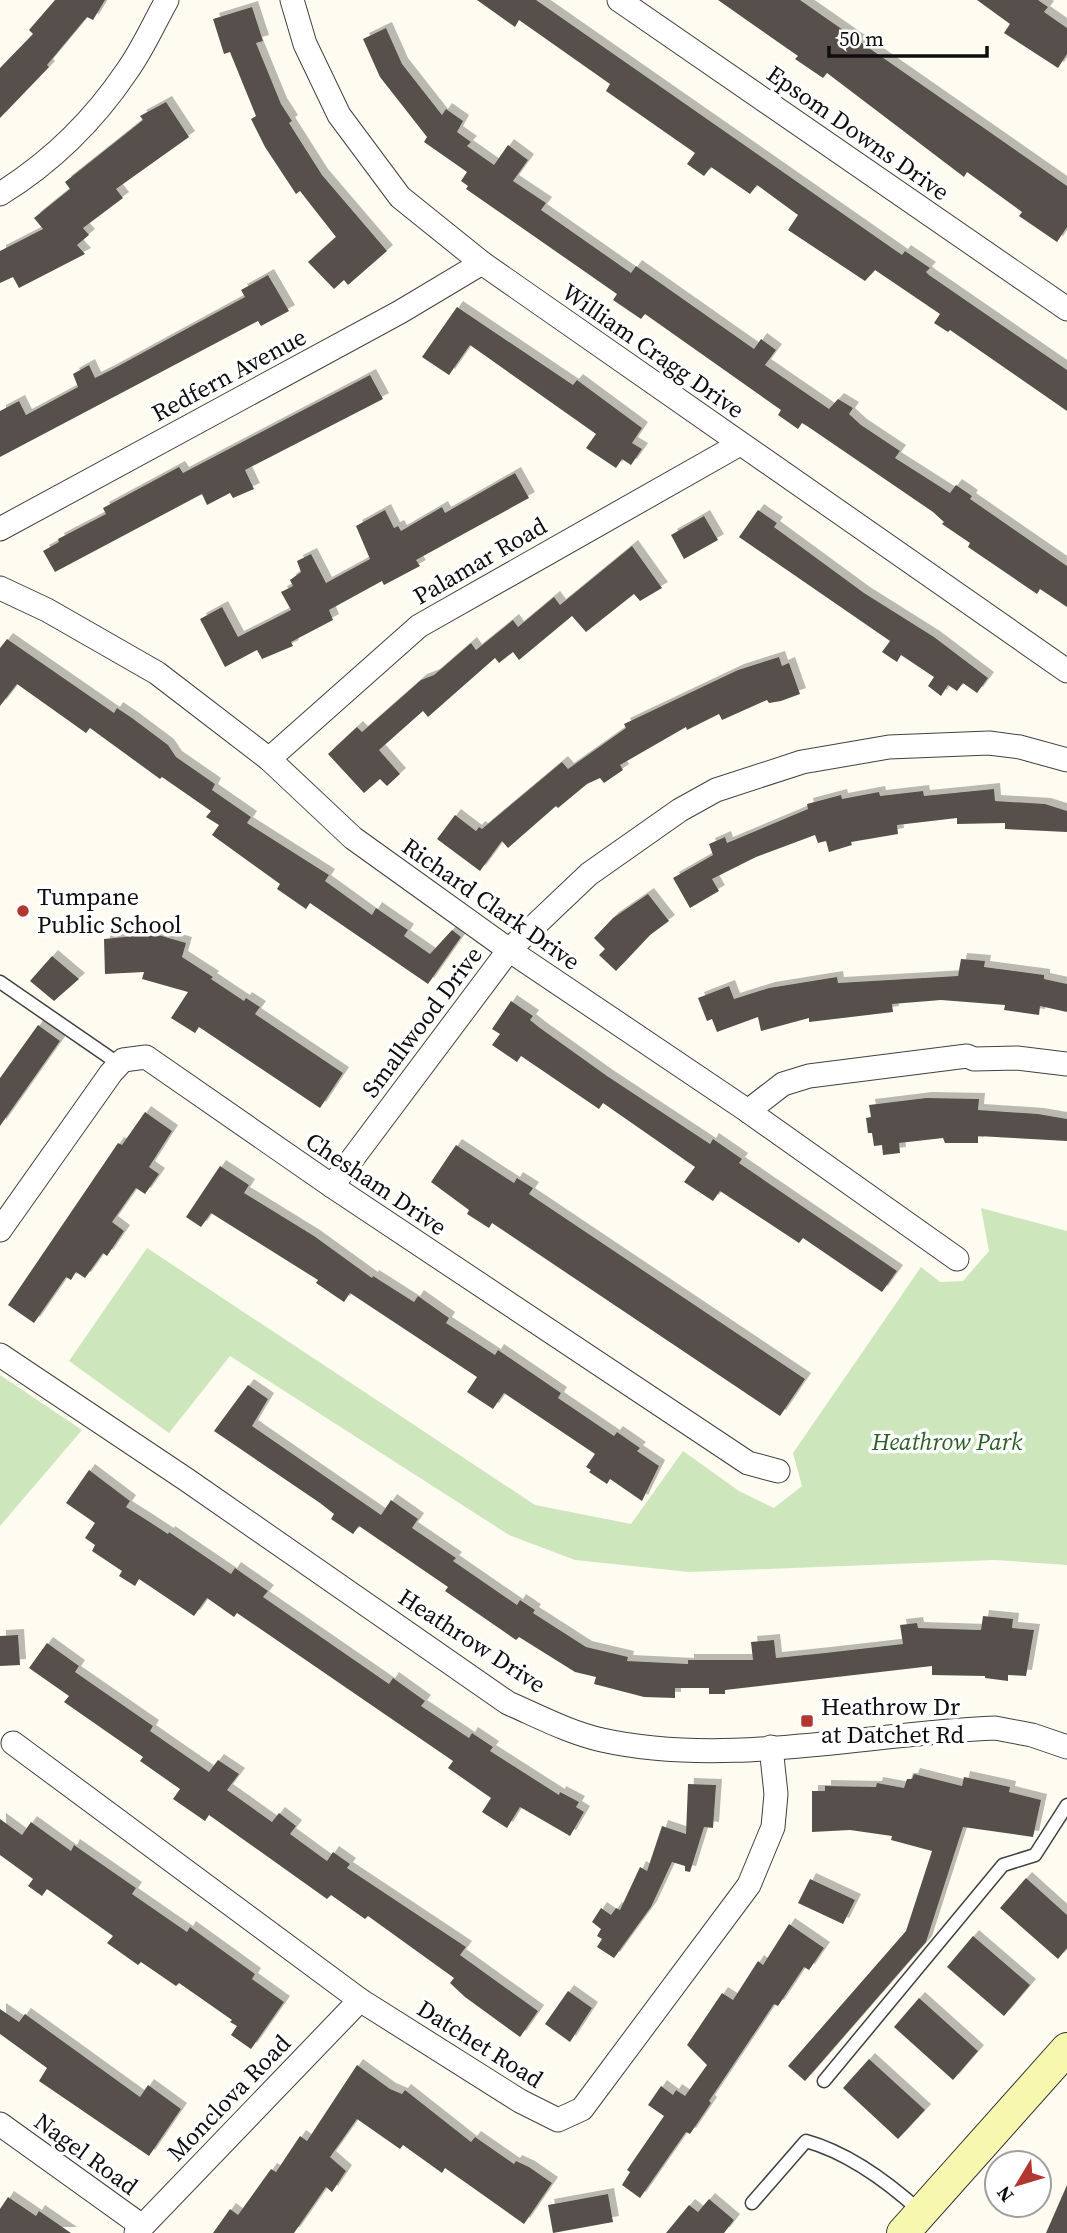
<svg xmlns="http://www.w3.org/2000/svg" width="1067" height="2233" viewBox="0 0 1067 2233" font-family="'Source Serif 4',serif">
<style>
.green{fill:#cee6bc}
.building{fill:#56504b;filter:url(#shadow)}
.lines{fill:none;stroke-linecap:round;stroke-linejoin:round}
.service-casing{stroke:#414141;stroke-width:15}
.minor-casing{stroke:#414141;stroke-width:25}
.secondary-casing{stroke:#303030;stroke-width:34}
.service{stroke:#fff;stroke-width:12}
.minor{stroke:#fff;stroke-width:23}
.secondary{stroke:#f8f7b0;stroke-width:32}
.poi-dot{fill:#b33731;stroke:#fff;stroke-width:2.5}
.labels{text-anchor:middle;stroke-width:7;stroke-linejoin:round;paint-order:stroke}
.street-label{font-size:24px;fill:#0e0e0e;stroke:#fff}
.poi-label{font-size:24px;fill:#0e0e0e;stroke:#fff;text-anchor:start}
.park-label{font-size:24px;font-style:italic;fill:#2a6023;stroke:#fff}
</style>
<defs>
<filter id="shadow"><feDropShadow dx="6" dy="-6" stdDeviation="0" flood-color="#0004"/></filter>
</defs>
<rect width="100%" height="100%" fill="#fefcf0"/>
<g class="green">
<polygon points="981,1208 1067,1231 1067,1565 995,1560 689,1572 575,1560 509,1535 230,1356 169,1433 69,1361 147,1248 535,1505 631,1524 683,1451 739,1491 774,1508 802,1486 793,1453 921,1267 940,1282 963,1281 989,1251"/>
<polygon points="0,1375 82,1430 0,1526"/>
</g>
<g class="building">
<polygon points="55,0 105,0 93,20 87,17 47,65 49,67 0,118 0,68 33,34 29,30"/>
<polygon points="477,0 536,0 902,255 905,251 930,268 926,272 929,275 1067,370 1067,411 950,330 948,332 934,323 940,314 875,270 865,281 788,230 798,215 757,185 750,194 711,167 704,176 687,164 695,153 606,91 610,84 519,20 515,27"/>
<polygon points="718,0 800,0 1067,186 1067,227 1057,242 1019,216 1022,212 967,172 964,177 827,73 823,78 795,59 798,56"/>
<polygon points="977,0 1038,0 1048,7 1044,12 1067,28 1067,54 1058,68 1004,33 1010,24"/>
<polygon points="252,7 263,41 256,43 281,104 292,121 289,123 322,175 387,251 348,285 344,280 334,289 308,262 336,237 300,191 296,194 265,147 251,119 256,116 230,52 224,54 213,19"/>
<polygon points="386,28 402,64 442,115 446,109 463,121 457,132 471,142 467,146 494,165 508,145 528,160 513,181 546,203 541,210 631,273 636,266 754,349 761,339 776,350 765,365 829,409 838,399 853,408 849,414 861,425 900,451 895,458 950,493 956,485 972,496 970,499 1067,566 1067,607 1040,589 1037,594 968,547 970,543 942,524 944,522 933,512 807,426 802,423 798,429 778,415 781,410 645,314 641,319 613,300 617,294 466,189 468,186 461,181 467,172 424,142 427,137 380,77 363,39"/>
<polygon points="166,102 189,137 116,189 123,198 83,228 89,235 77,245 85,254 19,288 13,277 0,283 0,251 43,229 34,218 70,189 65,182 143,120 140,116"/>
<polygon points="268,275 289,311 261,326 258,321 0,457 0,411 19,401 26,415 78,387 73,374 89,365 95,378 111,370 245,297 241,290"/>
<polygon points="457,307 573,385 577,380 642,428 632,443 642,449 631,465 622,459 616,468 586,448 596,434 470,345 449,375 422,357"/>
<polygon points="370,375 383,399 245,470 254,489 233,498 230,493 207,505 202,494 55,572 43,551 59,542 58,539 106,514 103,508 179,467 183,473"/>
<polygon points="515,473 529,498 416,560 420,566 384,585 382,581 329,610 333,620 291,642 293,646 262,659 257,650 225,667 200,619 222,607 238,637 291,610 281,592 293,586 290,580 301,572 297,561 311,554 326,583 370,559 356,526 385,510 394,528 398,526 401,531 442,507 445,513"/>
<polygon points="758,510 777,523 774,527 864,593 934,637 988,678 977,693 963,683 957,691 948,685 941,696 928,686 934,677 901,655 897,662 882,652 890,641 739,537"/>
<polygon points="704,516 718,540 684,559 671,535"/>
<polygon points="632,546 662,588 640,601 634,594 586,632 572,616 519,660 513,652 499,663 495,658 428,717 423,711 379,750 400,774 387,786 380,779 364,793 328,754 357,727 362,732 421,680 434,675 471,643 476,650 513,620 518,627 554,597 560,605"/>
<polygon points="7,639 114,713 117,708 132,718 168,745 176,757 215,784 212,790 251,817 247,823 329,875 325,881 372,915 376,908 408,930 404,936 430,954 452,930 461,937 428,984 310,903 306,909 277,889 280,884 212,835 219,825 206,817 211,811 162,777 160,779 90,728 86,733 17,684 0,706 0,648"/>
<polygon points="779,657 782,666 789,663 800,694 781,701 769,703 767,700 722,720 719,714 687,730 686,727 620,765 623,770 604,783 600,778 587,784 558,808 556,806 508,848 502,841 480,871 437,839 455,815 476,831 479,827 482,829 562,762 568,769 626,728 624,724 738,670"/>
<polygon points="994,789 995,801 1045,804 1067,811 1067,832 1005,829 1005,823 957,824 957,818 897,825 898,834 851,842 852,845 829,852 826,841 818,843 815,835 756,857 712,879 719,891 690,908 673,878 713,855 709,844 725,837 727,843 808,809 807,804 841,795 842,799 879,792 880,796 923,791 924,796"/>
<polygon points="648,894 669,921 650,935 616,971 599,955 605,949 594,938 613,918"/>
<polygon points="155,934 186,943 182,957 213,977 211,979 244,1001 246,998 260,1007 255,1014 343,1073 320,1108 199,1027 195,1033 171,1018 188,992 142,979 144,972 105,974 104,939"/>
<polygon points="52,956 79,979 54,1001 30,981"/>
<polygon points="961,959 985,961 984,967 1044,975 1044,979 1067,984 1067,1012 1040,1006 1039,1015 1004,1010 1005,1005 941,1000 892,1004 893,1012 809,1022 809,1018 761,1031 758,1017 717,1032 712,1019 707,1021 698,998 729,986 734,999 769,988 837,977 838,983 958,976"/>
<polygon points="511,1001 533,1016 530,1020 540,1028 607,1076 710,1144 713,1139 742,1159 739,1163 897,1271 882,1292 803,1238 799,1243 720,1191 713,1201 684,1182 695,1167 603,1103 599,1109 521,1056 517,1062 492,1045 500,1034 492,1029"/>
<polygon points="38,1025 60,1041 0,1126 0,1078"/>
<polygon points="926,1098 979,1099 978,1110 1038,1114 1067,1119 1067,1141 978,1136 978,1143 945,1143 943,1138 899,1143 900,1153 883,1155 882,1145 874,1146 872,1133 868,1133 866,1118 871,1117 869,1105"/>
<polygon points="145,1112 172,1131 149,1167 159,1174 145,1194 136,1188 112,1222 124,1231 107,1256 103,1253 85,1278 76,1272 71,1280 66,1277 34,1323 8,1305 118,1143 122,1145"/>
<polygon points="456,1145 514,1183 517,1178 533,1188 529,1194 805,1379 780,1416 492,1223 489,1228 467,1214 469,1210 431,1182"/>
<polygon points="220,1166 249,1185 244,1193 314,1236 372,1278 373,1276 414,1302 418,1296 449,1318 446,1323 495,1355 498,1350 561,1393 558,1398 614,1436 617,1432 640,1448 637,1451 659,1466 642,1501 610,1479 607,1484 589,1472 591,1470 586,1467 595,1454 504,1393 493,1409 467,1392 477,1377 350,1293 344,1302 316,1283 318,1280 211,1213 201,1227 186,1217"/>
<polygon points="248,1385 268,1399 252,1426 381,1515 391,1500 418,1519 412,1528 456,1558 453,1561 517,1605 520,1600 535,1610 533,1613 586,1647 628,1657 627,1661 688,1664 688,1660 753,1660 751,1642 774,1640 776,1658 825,1653 903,1644 900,1625 917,1623 918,1628 981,1630 983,1616 1013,1619 1012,1628 1034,1630 1026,1676 1008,1675 1008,1681 985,1678 985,1676 932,1675 932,1666 725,1690 725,1694 709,1694 709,1688 675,1688 675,1698 644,1697 594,1684 596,1677 575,1672 519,1637 516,1640 445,1591 448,1587 359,1526 353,1534 331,1519 334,1514 320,1503 214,1431"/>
<polygon points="89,1470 130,1501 126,1507 145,1519 168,1534 169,1532 231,1574 235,1568 268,1591 263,1597 389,1684 393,1678 425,1701 421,1706 469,1738 472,1733 493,1747 490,1751 559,1795 560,1792 579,1802 576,1807 584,1812 570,1836 520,1807 507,1828 482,1812 491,1798 448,1768 453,1761 237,1613 234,1617 207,1598 194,1616 139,1579 135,1586 119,1576 122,1571 92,1551 95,1545 85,1538 95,1523 66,1503"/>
<polygon points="18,1635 20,1665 0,1666 0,1636"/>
<polygon points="47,1643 79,1666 75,1672 153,1726 150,1731 209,1772 218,1760 239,1774 227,1790 272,1822 279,1813 296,1826 290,1834 327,1861 333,1852 350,1864 347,1868 466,1947 460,1955 538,2011 520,2037 465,1997 450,1983 454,1978 368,1916 365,1919 331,1895 327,1899 209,1815 205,1821 173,1799 180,1789 140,1761 143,1757 64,1702 69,1696 29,1668"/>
<polygon points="914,1774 962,1786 964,1777 1010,1787 1009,1792 1041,1800 1033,1837 963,1827 926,1942 805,2081 788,2066 906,1931 932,1851 891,1840 892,1836 850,1830 812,1832 812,1791 825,1791 825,1786 876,1787 877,1783 904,1788 907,1779 912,1779"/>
<polygon points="688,1784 716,1785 713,1828 704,1827 690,1872 685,1871 685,1866 672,1862 651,1907 614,1958 597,1947 602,1939 597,1936 601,1929 592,1922 601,1908 611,1915 616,1908 620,1910 640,1867 647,1871 662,1826 686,1834"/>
<polygon points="0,1819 22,1835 31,1822 71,1851 74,1845 136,1888 132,1894 187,1932 190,1927 255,1974 252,1979 284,2002 251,2049 231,2035 237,2026 230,2022 232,2020 179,1983 176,1986 141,1962 138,1965 107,1943 113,1936 47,1889 42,1896 28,1886 33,1879 0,1855"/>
<polygon points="1026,1878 1067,1915 1067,1948 1058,1959 1000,1908"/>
<polygon points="810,1879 855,1900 843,1924 798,1903"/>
<polygon points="789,1924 824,1948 809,1970 804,1967 778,2006 774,2004 709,2101 711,2103 690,2134 686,2132 640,2198 622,2185 630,2172 627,2170 664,2116 648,2105 661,2086 673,2095 676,2090 685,2096 707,2065 687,2045 722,1993 733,2000 758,1961 763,1965"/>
<polygon points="973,1936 1030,1985 1004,2016 947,1967"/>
<polygon points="568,1991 592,2008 570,2042 545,2024"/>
<polygon points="919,1998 978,2051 953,2080 894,2027"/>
<polygon points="0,2009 19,2022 25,2014 140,2097 148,2085 181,2109 149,2156 39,2081 47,2068 0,2034"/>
<polygon points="869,2059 925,2110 898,2139 843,2088"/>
<polygon points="357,2065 390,2089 402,2094 405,2090 471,2142 475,2137 514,2164 516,2161 529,2167 552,2183 524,2224 445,2168 442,2173 403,2145 400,2149 357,2119 330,2157 346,2171 332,2192 326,2187 294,2233 213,2233 230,2209 238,2215 271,2169 276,2172 300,2136 307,2141"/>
<polygon points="1067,2185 1067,2233 1046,2233"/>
<polygon points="608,2194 613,2222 553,2233 548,2205"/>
<polygon points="8,2197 36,2216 39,2211 71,2233 0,2233 0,2209"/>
<polygon points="709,2199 734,2220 724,2233 666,2233 689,2205 698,2212"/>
</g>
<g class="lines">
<g class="service-casing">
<g id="service">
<polyline points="0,982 119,1064"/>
<polyline points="824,2081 1003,1865 1035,1855 1067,1805"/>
<path d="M752 2203 806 2141C849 2153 888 2182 921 2212"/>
</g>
</g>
<g class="minor-casing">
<g id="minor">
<polyline points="292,0 305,44 339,115 400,197 482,263 1067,671"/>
<polyline points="619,0 1067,309"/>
<path d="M0 194C50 163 94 120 127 71 143 49 154 23 167 0"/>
<polyline points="0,529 400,312 482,263"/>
<polyline points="0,588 47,610 157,673 269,759 353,838 509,950 748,1111 957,1259"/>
<polyline points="269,759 419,626 740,444"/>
<polyline points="748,1111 783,1084 809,1076 967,1056 974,1059 1017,1058 1067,1064"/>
<polyline points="332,1186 509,950 589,874 680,810 716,790 802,762 889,747 989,743 1020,747 1067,760"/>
<polyline points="0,1230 111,1073 123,1060 146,1057 332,1186 748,1463 778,1471"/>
<path d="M0 1355 187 1480 508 1703C538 1716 570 1733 602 1740 728 1768 868 1733 995 1728L1032 1735 1067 1747"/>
<polyline points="13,1743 360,2000 520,2101 558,2120 582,2109 749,1885 773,1827 776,1794 771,1747"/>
<polyline points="0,2124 142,2226"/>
<polyline points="136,2233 360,2000"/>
</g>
</g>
<g class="secondary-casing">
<polyline id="secondary" points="903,2233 1067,2049"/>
</g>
<use href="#service" class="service"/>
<use href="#minor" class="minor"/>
<use href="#secondary" class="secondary"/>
</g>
<g class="poi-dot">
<circle cx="23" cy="911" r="7"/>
<rect x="800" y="1714" width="14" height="14" rx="3.5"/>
</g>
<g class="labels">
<g class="street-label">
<text transform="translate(858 133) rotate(35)" y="8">Epsom Downs Drive</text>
<text transform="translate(653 351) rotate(35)" y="8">William Cragg Drive</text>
<text transform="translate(229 375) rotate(-28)" y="8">Redfern Avenue</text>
<text transform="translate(480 561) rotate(-30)" y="8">Palamar Road</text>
<text transform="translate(491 904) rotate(35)" y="8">Richard Clark Drive</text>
<text transform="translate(422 1022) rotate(-53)" y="8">Smallwood Drive</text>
<text transform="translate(376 1184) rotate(34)" y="8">Chesham Drive</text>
<text transform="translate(472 1641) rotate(33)" y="8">Heathrow Drive</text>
<text transform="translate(480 2044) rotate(32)" y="8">Datchet Road</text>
<text transform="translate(229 2098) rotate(-46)" y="8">Monclova Road</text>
<text transform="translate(86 2154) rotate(36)" y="8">Nagel Road</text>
</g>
<g class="poi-label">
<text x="37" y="905">Tumpane<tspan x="37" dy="28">Public School</tspan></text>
<text x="821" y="1715">Heathrow Dr<tspan x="821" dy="28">at Datchet Rd</tspan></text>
</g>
<g class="park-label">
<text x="947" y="1450">Heathrow Park</text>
</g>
</g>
<g transform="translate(1018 2184) rotate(232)"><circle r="33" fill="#ffffff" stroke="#9f9f9f" stroke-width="2"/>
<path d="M0-5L12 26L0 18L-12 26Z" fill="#b33731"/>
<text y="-10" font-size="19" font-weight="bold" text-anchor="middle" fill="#0e0e0e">N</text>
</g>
<path d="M829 46v10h158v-10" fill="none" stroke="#0e0e0e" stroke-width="3.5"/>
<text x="839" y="46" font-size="21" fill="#0e0e0e" stroke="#ffffff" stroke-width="5" paint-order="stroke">50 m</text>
</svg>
